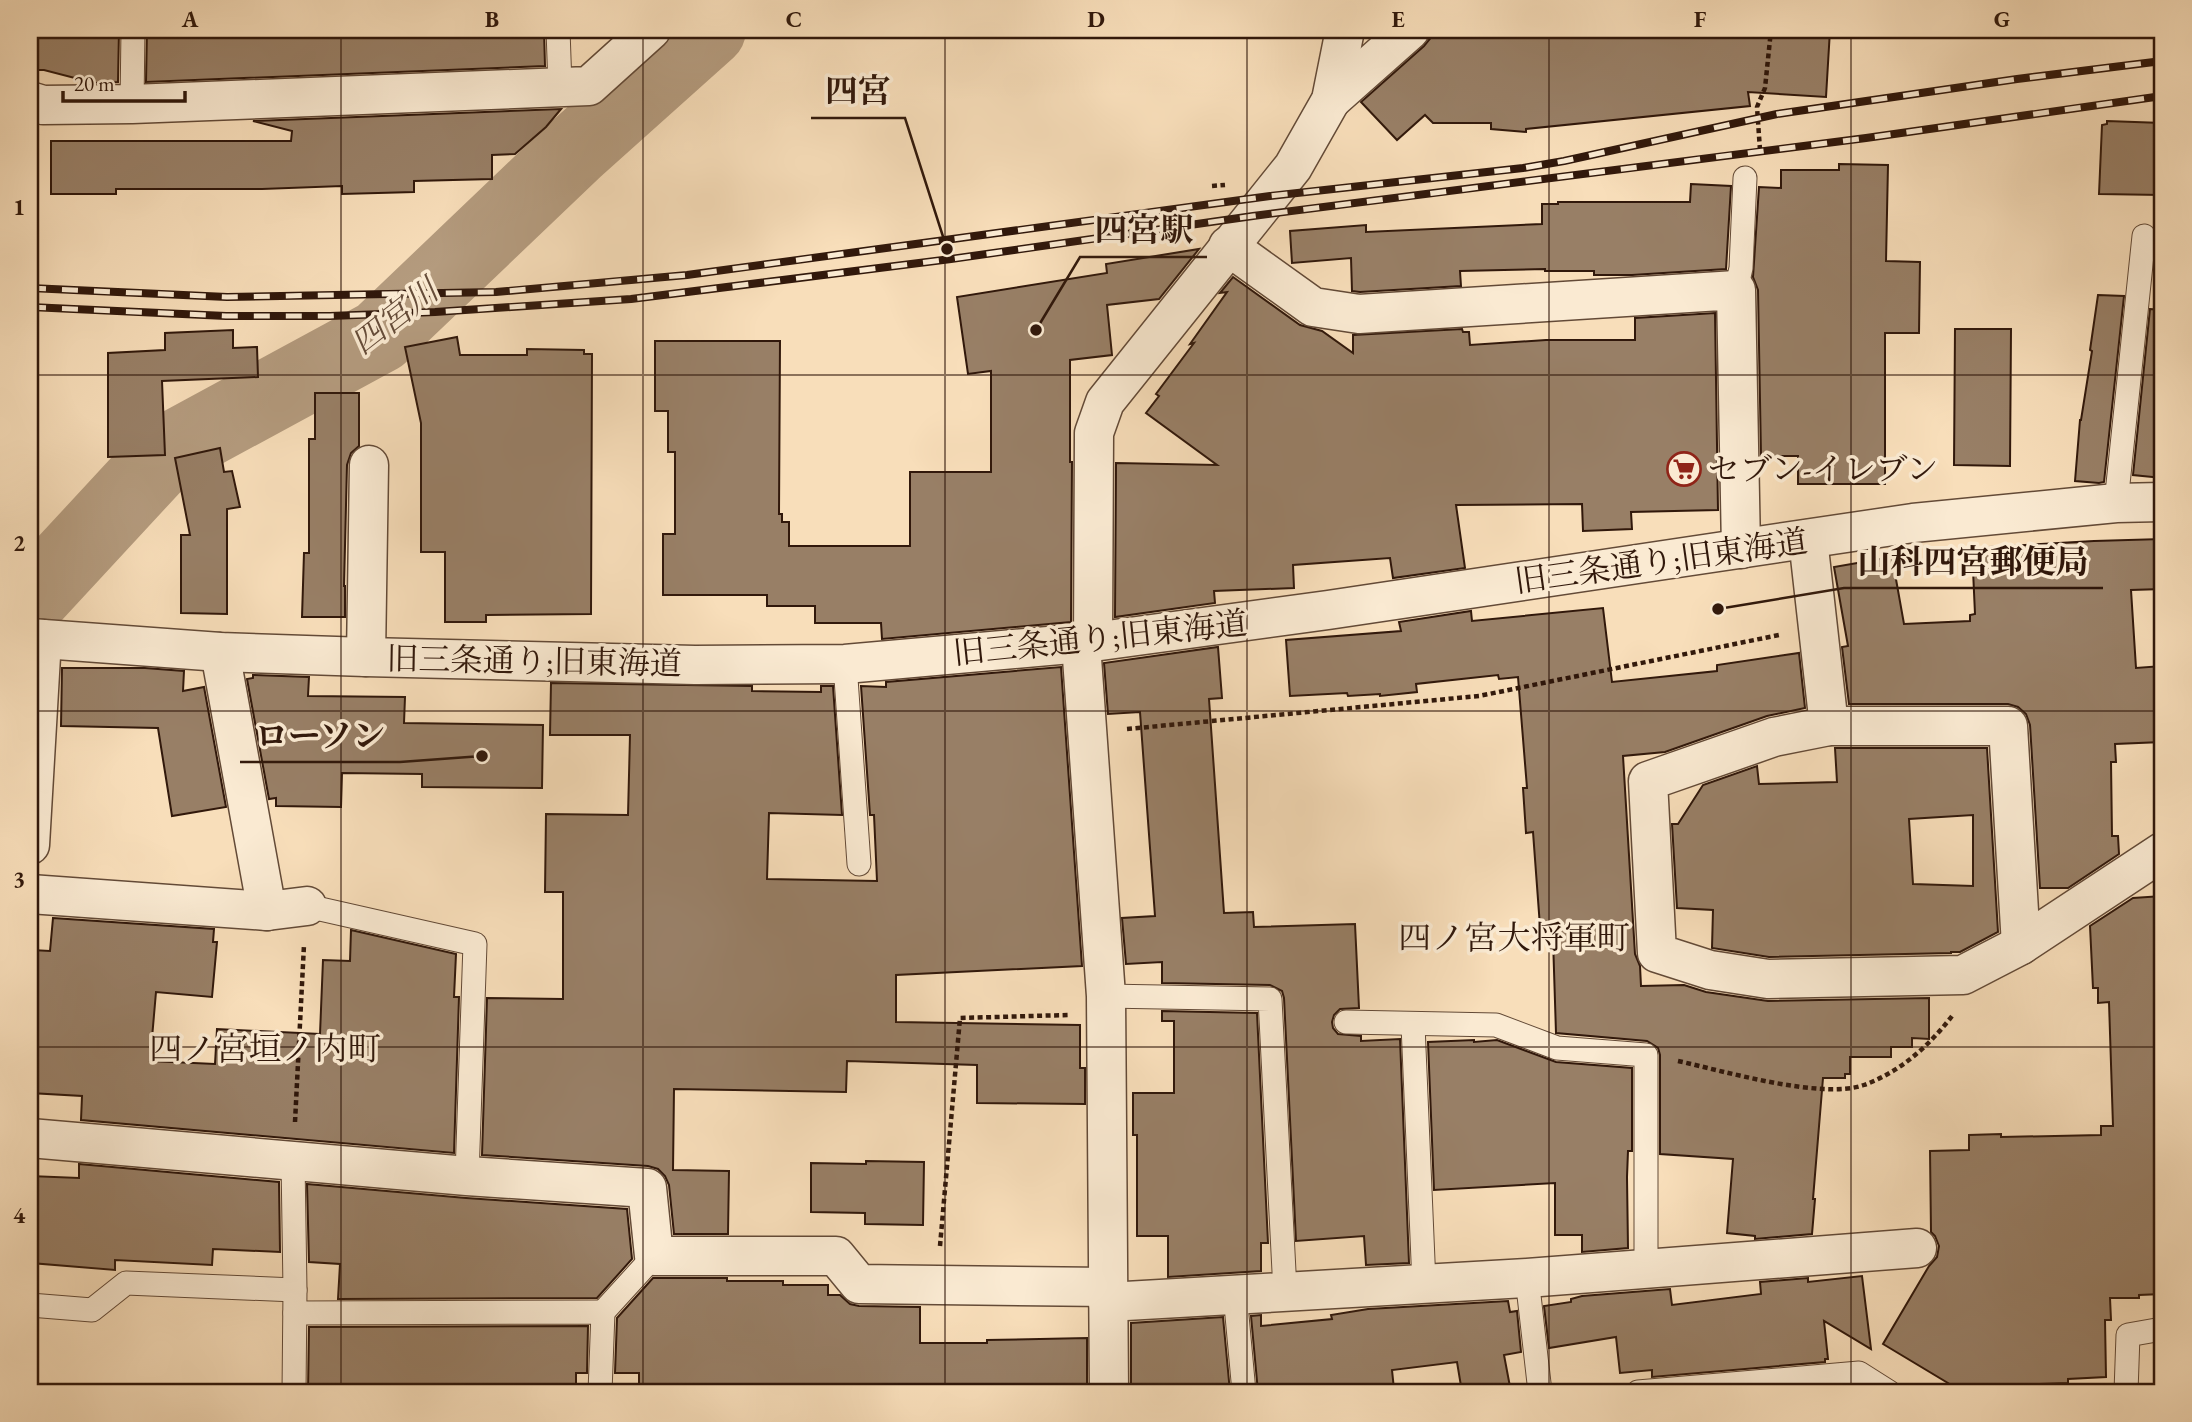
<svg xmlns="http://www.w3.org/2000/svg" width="2192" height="1422" viewBox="0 0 2192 1422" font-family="'EB Garamond','Noto Serif JP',serif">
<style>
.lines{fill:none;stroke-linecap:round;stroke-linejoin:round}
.river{stroke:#b49b7e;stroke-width:74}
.building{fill:#987f66;stroke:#31180b;stroke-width:2;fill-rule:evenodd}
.service-casing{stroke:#634a37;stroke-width:25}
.minor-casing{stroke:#634a37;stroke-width:41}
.path{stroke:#31180b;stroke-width:4.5;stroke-dasharray:5 3.5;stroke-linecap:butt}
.service{stroke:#faead2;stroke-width:23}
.minor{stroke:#faead2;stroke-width:38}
.rail-casing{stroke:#31180b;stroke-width:8}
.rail{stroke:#faead2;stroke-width:5;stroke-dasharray:16;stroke-linecap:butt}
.grid{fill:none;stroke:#31180b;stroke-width:2;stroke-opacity:0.55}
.labels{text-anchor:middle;stroke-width:7;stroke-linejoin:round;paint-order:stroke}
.poi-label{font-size:32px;fill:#31180b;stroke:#faead2;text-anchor:start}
.street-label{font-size:32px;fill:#31180b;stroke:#faead2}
.water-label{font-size:33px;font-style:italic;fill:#654c39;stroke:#faead2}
.neighbourhood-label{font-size:33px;fill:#31180b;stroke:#faead2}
.leader{fill:none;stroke:#31180b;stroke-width:2.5}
.callout-dot{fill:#31180b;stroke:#faead2;stroke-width:2.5}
.callout-label{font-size:33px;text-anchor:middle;font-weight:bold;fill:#31180b;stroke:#faead2;stroke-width:7;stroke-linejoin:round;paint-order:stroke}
.neatline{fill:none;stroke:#31180b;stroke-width:2.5}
.grid-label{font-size:23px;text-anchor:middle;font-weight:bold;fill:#31180b}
</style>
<rect width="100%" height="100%" fill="#f8deba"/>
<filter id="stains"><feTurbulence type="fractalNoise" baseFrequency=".00286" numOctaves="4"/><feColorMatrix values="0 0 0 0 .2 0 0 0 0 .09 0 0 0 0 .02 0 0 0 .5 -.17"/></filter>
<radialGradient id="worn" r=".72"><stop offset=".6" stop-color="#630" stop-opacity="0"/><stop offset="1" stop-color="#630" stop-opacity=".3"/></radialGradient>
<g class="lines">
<polyline class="river" points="30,600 168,451 380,336 575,150 709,30"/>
</g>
<g class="building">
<polygon points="30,30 119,30 118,82 94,83 44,70 30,70"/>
<polygon points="147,30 544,30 545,66 146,82"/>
<polygon points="1437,30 1830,30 1826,97 1748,92 1750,106 1526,129 1526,132 1491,129 1491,123 1433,123 1425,115 1397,140 1361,102 1424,46"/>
<polygon points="561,109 546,127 515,154 492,155 492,179 414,181 414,192 342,194 342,186 262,189 116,189 116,194 51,194 51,141 291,141 292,131 253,121"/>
<polygon points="2107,121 2162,123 2162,195 2099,194 2102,125 2107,124"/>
<polygon points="1839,164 1888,165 1886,261 1920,262 1919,333 1885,333 1885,484 1798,484 1798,456 1761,456 1758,290 1753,277 1759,187 1781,188 1781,170 1839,170"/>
<polygon points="1691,184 1731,186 1726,269 1632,275 1594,275 1594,271 1545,271 1545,269 1460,271 1461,286 1360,292 1352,291 1351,258 1292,263 1290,231 1366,225 1366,232 1542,224 1542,204 1558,204 1558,202 1690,202"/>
<polygon points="1199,249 1159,299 1107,305 1112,355 1070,360 1070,462 1072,462 1071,622 882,639 881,623 815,623 815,606 767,606 767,595 663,595 663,534 675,534 675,452 668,452 668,411 655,411 655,341 780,341 779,514 782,514 782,522 789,522 789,546 910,546 910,472 991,472 991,371 968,374 957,297 1107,273 1106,264"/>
<polygon points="1233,277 1300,325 1322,331 1353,353 1353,335 1462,329 1463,332 1469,332 1470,345 1546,340 1635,340 1635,318 1715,313 1718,510 1631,512 1632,529 1583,531 1582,504 1456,505 1465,568 1393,578 1390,558 1293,565 1294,588 1214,591 1215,603 1115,617 1116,463 1217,465 1146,413 1159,396 1156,394 1194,343 1190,344 1227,292 1220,293"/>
<polygon points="2098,295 2124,296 2104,482 2099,483 2075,481 2080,420 2081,420 2092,351 2090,350"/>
<polygon points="2150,309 2162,310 2162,478 2133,475"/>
<polygon points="1955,329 2011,329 2010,466 1954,465"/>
<polygon points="233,330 233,348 257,347 258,377 162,381 165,455 108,457 108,353 165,350 165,333"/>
<polygon points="457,337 460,355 527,355 527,349 584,350 584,354 592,354 591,614 486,615 486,622 445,622 445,552 421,552 421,423 405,347"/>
<polygon points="315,393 359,393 359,446 351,453 347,465 344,586 345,586 345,617 302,617 304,553 309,553 309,439 315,439"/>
<polygon points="220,448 224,472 232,471 240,507 227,509 227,614 181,613 181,535 190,535 175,458"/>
<polygon points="2162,539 2162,589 2131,590 2136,668 2162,666 2162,742 2115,744 2116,762 2111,762 2112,836 2118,836 2119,854 2068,888 2040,888 2030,725 2026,714 2018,707 2008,704 1849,704 1842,647 1848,646 1834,567 1892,557 1904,624 1970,621 1970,615 1975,614 1972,548 2094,541"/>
<polygon points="1603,608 1612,682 1717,671 1717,665 1799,653 1805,708 1767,716 1665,752 1623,756 1635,954 1640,966 1641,986 1684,985 1706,992 1768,1001 1929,998 1929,1039 1912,1038 1912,1047 1891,1047 1891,1057 1850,1057 1850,1074 1845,1074 1845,1078 1823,1078 1813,1199 1815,1199 1812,1234 1755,1239 1755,1236 1727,1233 1733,1159 1660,1154 1660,1055 1658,1048 1647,1041 1556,1033 1553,939 1541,940 1533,832 1526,833 1523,788 1527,788 1518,677 1499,679 1498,675 1416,684 1417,692 1380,696 1380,694 1348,696 1347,693 1290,696 1286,640 1401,631 1399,622 1471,611 1472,621"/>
<polygon points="1218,647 1222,698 1209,699 1224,913 1253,912 1254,927 1355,924 1359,1008 1340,1009 1334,1015 1332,1022 1333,1028 1338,1034 1361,1036 1361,1041 1400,1039 1409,1263 1366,1265 1364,1236 1296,1241 1284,998 1282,991 1270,985 1162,983 1162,962 1126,964 1122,918 1155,916 1140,712 1108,714 1104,663"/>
<polygon points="1061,667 1082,966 896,975 896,1022 1080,1025 1080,1068 1085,1068 1085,1104 977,1103 977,1065 847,1061 846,1092 674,1089 673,1170 729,1171 728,1234 674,1234 669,1185 665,1176 658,1169 648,1166 482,1155 487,998 563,999 563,892 545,892 546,814 628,815 630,735 550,735 551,683 752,686 752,691 821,692 821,686 833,686 842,815 769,813 767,879 877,881 874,815 870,815 861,686 886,687 886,682"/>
<polygon points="62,668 145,668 184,671 183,691 204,687 226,807 172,816 158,728 61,726"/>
<polygon points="253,675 309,677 308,696 405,697 404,723 543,725 542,788 422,787 422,774 342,773 341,807 276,806 276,798 269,799 247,679 253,678"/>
<path d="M1835 748H1987L1998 932 1960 952H1951V953L1769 957 1712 948 1713 910 1677 908 1672 824H1678L1703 785 1757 766 1759 784 1837 782ZM1973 815V886L1913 884 1909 819Z"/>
<polygon points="2162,896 2162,1294 2139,1295 2139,1298 2110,1298 2111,1320 2105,1320 2106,1377 2068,1379 2068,1383 2011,1385 2012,1392 1963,1392 1883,1344 1929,1266 1937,1257 1939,1246 1935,1236 1931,1232 1930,1151 1969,1150 1969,1135 2001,1134 2001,1137 2101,1135 2101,1126 2113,1126 2109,1002 2098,1003 2098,988 2093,988 2090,926 2133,898"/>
<polygon points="53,918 214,929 213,942 217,942 212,997 156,992 150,1061 215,1064 217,1029 320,1034 323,960 350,961 351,930 456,954 454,997 459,997 454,1153 81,1120 82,1096 30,1093 30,974 32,950 50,951"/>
<polygon points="1162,1011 1257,1013 1268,1243 1261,1243 1261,1271 1168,1277 1168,1236 1137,1236 1137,1135 1133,1135 1133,1093 1174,1093 1174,1021 1162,1021"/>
<polygon points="1474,1040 1474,1042 1497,1040 1556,1062 1632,1068 1632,1151 1628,1151 1627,1177 1628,1248 1582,1252 1582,1235 1555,1235 1555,1183 1434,1190 1428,1042"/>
<polygon points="866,1161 924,1162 923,1225 865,1224 865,1213 811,1212 811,1163 866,1164"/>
<polygon points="79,1164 279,1182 280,1252 213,1249 212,1265 115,1260 115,1270 31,1263 33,1242 30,1241 30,1176 79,1178"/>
<polygon points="307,1184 466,1198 627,1209 632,1259 597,1298 338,1299 340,1264 309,1262"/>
<polygon points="1862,1276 1871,1349 1824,1321 1828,1359 1825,1359 1825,1362 1652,1377 1652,1370 1620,1373 1616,1337 1549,1348 1544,1306 1571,1302 1571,1299 1582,1296 1670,1289 1672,1305 1761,1294 1760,1282 1808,1278 1808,1282"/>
<polygon points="653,1278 727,1278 727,1281 783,1281 783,1285 828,1285 828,1295 840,1295 850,1304 859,1306 920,1307 920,1343 987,1343 987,1340 1087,1338 1087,1392 745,1392 745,1388 660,1388 660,1386 639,1386 639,1373 615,1373 617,1318"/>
<polygon points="1508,1301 1510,1312 1517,1311 1521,1352 1504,1355 1511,1392 1462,1392 1457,1362 1392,1370 1394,1389 1369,1392 1258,1392 1251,1316 1261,1315 1261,1326 1332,1319 1331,1315 1368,1309"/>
<polygon points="1223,1317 1230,1392 1131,1392 1131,1323"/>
<polygon points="588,1326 587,1373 576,1373 576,1392 308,1392 309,1327"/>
</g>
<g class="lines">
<g class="service-casing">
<g id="service">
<polyline points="558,30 560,86"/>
<polyline points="132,104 133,30"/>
<polyline points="1736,290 1741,268 1745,178"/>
<polyline points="2116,503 2144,236"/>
<polyline points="845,664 859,864"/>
<polyline points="307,906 475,944 467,1176"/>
<polyline points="1106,996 1270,999 1285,1291"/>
<polyline points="1346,1022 1496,1025 1557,1048 1646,1055 1646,1269"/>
<polyline points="1413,1025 1424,1284"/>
<polyline points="293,1161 295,1290 294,1392"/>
<polyline points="1527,1278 1540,1392"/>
<polyline points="1235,1294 1244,1392"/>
<polyline points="30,1305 92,1310 126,1283 295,1290"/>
<polyline points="603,1312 654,1256"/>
<polyline points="295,1313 603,1312 600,1392"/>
<polyline points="1638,1392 1859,1373 1889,1392"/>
<polyline points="2126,1392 2128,1335 2162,1329"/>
</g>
</g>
<g class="minor-casing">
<g id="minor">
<polyline points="1331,100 1410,30"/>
<polyline points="30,101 43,105 132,104 589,86 651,30"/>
<polyline points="1228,246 1313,307 1359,314 1736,290 1741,549"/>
<polyline points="1808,539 1829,726 1774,737 1648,781 1657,953 1710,970 1768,979 1963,975 2021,945 2162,852"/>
<polyline points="30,638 220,652 366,657 695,665 845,664 1093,642 1328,610 1913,523 2116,503 2162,502"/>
<polyline points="1093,642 1094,433 1105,402 1293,167 1331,100 1345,30"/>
<polyline points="1081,644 1106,996 1109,1392"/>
<polyline points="220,652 267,911"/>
<polyline points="366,657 369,465"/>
<polyline points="1829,726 2008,726 2021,945"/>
<polyline points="30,845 42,639"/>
<polyline points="30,894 267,911 307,906"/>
<polyline points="30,1138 467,1176 647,1188 654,1256 836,1256 859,1284 1108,1287"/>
<polyline points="1108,1302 1527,1278 1917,1248"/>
</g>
</g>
<g class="path">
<polyline points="1760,150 1757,107 1765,88 1771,30"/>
<polyline points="1212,186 1225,185"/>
<polyline points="1127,729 1479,696 1779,635"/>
<path d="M1678 1061C1724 1071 1821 1100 1864 1085 1900 1072 1929 1046 1952 1016"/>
<polyline points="295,1122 304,945"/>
<polyline points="940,1246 960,1018 1068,1015"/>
</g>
<use href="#service" class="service"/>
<use href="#minor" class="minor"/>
<g class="rail-casing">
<g id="rail">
<polyline points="30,288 227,297 496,292 687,275 1270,196 1523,168 1564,161 1777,114 2017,79 2162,61"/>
<polyline points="30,307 226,316 330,316 435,312 631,299 951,259 1253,216 1866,138 2162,96"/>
</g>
</g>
<use href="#rail" class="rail"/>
</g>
<path class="grid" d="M341 30V1392M643 30V1392M945 30V1392M1247 30V1392M1549 30V1392M1851 30V1392M30 375H2162M30 711H2162M30 1047H2162"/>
<defs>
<g id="supermarket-ring" transform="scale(1.75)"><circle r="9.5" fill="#faead2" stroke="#8f2418" stroke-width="1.5"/><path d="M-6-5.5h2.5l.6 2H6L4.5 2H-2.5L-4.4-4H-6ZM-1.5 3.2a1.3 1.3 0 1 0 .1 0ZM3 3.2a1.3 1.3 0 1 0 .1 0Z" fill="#8f2418"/></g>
</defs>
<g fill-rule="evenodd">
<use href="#supermarket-ring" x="1684" y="469"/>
</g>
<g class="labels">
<g class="poi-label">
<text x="1708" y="480">セブン-イレブン</text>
</g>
<g class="street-label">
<text transform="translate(1661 561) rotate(-8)" y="11">旧三条通り;旧東海道</text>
<text transform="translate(1100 638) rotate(-6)" y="11">旧三条通り;旧東海道</text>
<text transform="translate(534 661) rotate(1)" y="11">旧三条通り;旧東海道</text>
</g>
<g class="water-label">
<text transform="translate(394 316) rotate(-38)" y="12">四宮川</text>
</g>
<g class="neighbourhood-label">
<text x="1514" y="949">四ノ宮大将軍町</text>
<text x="265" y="1060">四ノ宮垣ノ内町</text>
</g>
</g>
<path class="leader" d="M947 249L905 118H811M1036 330L1080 257H1207M1718 609L1844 588H2103M482 756L400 762H240"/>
<g class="callout-dot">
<circle cx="947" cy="249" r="7"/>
<circle cx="1036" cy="330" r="7"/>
<circle cx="1718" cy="609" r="7"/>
<circle cx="482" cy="756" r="7"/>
</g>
<g class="callout-label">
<text x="858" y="102">四宮</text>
<text x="1144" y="241">四宮駅</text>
<text x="1973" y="573">山科四宮郵便局</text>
<text x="320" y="747">ローソン</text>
</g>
<rect width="2192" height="1422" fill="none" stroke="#f8deba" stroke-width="77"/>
<path d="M63 91v10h122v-10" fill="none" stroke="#31180b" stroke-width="3.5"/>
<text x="74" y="91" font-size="21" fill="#31180b" stroke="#faead2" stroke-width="5" paint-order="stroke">20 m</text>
<rect x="38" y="38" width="2116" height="1346" class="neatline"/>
<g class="grid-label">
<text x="190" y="27">A</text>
<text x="492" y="27">B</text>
<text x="794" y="27">C</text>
<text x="1096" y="27">D</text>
<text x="1398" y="27">E</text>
<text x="1700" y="27">F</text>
<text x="2002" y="27">G</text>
<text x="19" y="215">1</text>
<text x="19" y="551">2</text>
<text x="19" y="887">3</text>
<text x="19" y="1223">4</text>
</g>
<rect width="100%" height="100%" filter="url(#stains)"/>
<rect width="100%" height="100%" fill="url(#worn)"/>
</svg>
